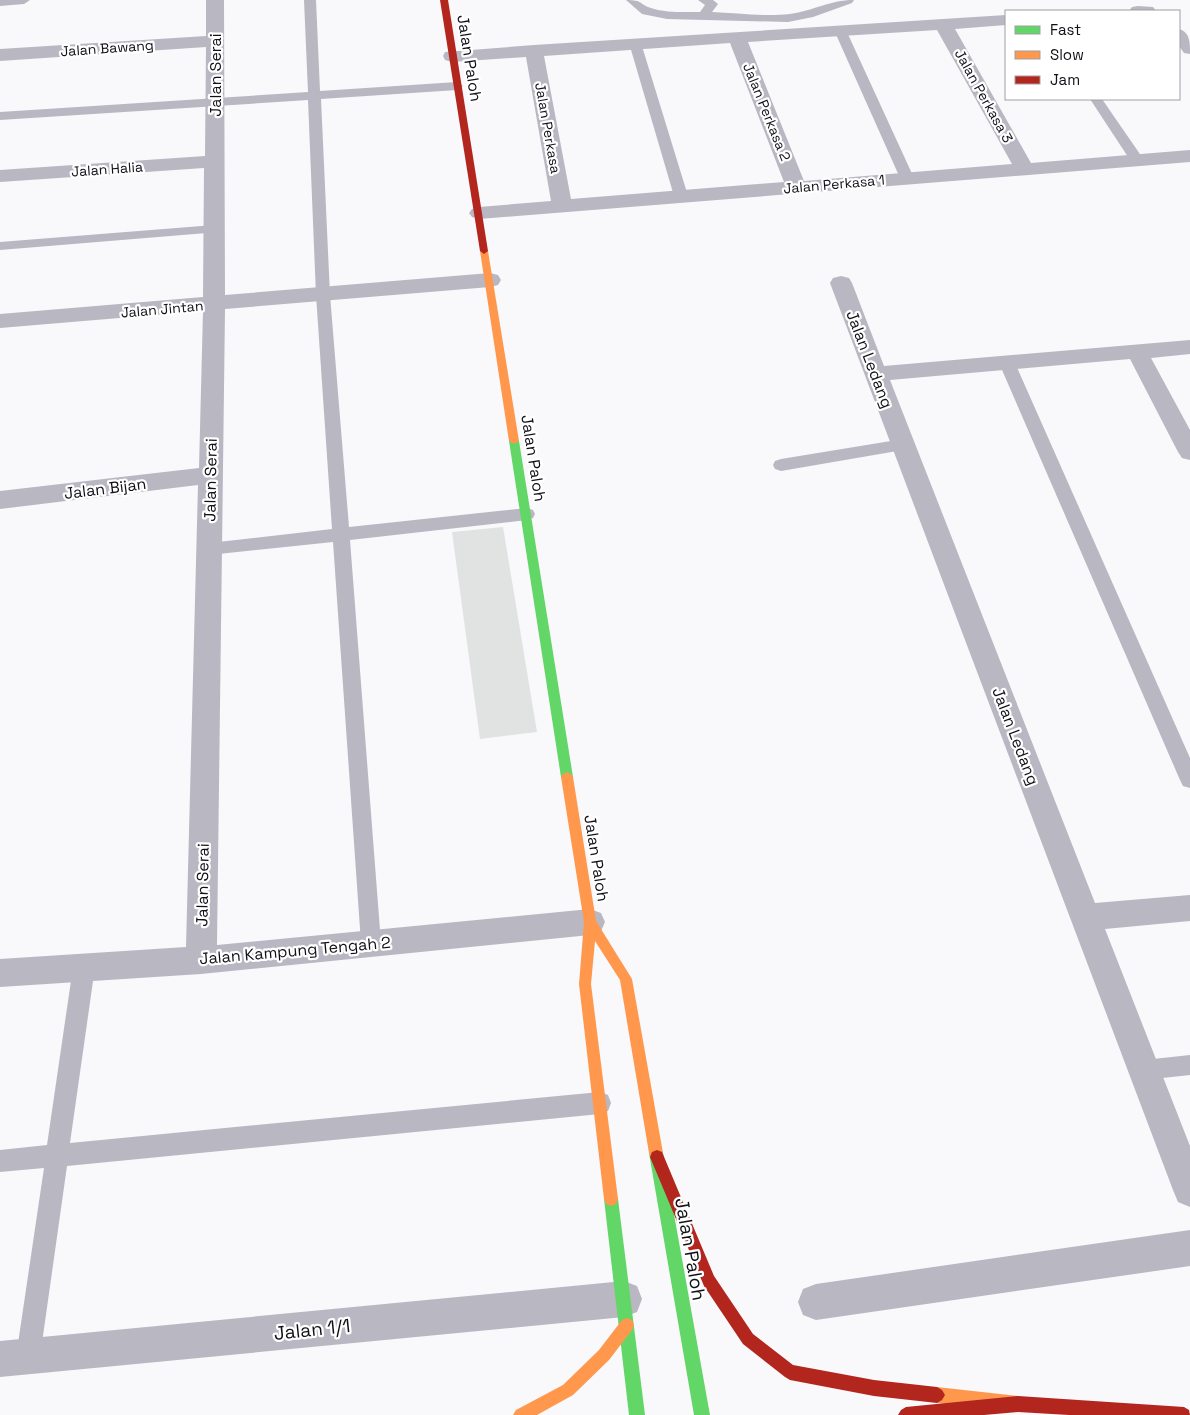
<svg xmlns="http://www.w3.org/2000/svg" width="1190" height="1415" viewBox="0 0 1190 1415" font-family="'Space Grotesk',sans-serif">
<style>
.building{fill:#e0e3e2}
.lines{fill:none;stroke-linecap:round;stroke-linejoin:round}
.lane{fill:#b9b7c2;fill-rule:evenodd}
.street{fill:#b9b7c2;fill-rule:evenodd}
.fast{fill:#63d668;fill-rule:evenodd}
.slow{fill:#ff974d;fill-rule:evenodd}
.jam{fill:#b3261e;fill-rule:evenodd}
.labels{text-anchor:middle;stroke-width:4.5;stroke-linejoin:round;paint-order:stroke}
.far-street-label{font-size:14px;fill:#110f17;stroke:#fff}
.street-label{font-size:16px;fill:#110f17;stroke:#fff}
.near-street-label{font-size:19px;fill:#110f17;stroke:#fff}
</style>
<rect width="100%" height="100%" fill="#f9f8fb"/>
<polygon class="building" points="503,527 537,732 480,739 452,532"/>
<g class="lines">
<g class="lane">
<polygon points="0,0 30,0 24,4 0,6"/>
<polygon points="304,0 316,0 320,91 457,82 463,86 457,90 321,99 330,295 349,527 527,508 533,510 535,514 533,518 527,520 350,540 381,943 378,950 371,952 364,950 361,943 333,542 209,555 203,553 200,549 203,545 209,543 332,529 316,295 308,100 0,120 0,112 308,92"/>
<path d="M626 0C644 0 638 4 651 8 666 13 684 12 700 12L705 5 698 0H713L718 4 712 12C737 13 765 17 790 14 813 11 829 0 854 0L852 3 813 17 788 22 667 19 642 14Z"/>
<polygon points="840,26 846,30 914,178 912,181 902,181 900,178 834,30"/>
<polygon points="635,39 641,43 688,196 686,199 676,199 674,196 629,43"/>
<polygon points="1090,99 1102,99 1144,160 1142,163 1132,163"/>
<polygon points="214,225 219,226 221,229 219,232 0,250 0,242"/>
<polygon points="1007,358 1012,359 1015,363 1190,758 1190,788 1183,786 1180,780 999,363 1002,359"/>
<polygon points="903,439 909,441 911,445 909,449 781,471 775,469 773,465 775,461 781,459"/>
<polygon points="84,958 92,960 95,967 70,1143 600,1092 608,1095 611,1103 608,1111 600,1114 67,1166 40,1357 37,1366 28,1369 19,1366 16,1357 44,1168 0,1172 0,1150 47,1145 73,967 76,960"/>
<polygon points="1190,1055 1190,1075 1144,1080 1136,1077 1133,1070 1136,1063 1144,1060"/>
</g>
<g class="street">
<polygon points="206,0 224,0 225,295 490,273 498,275 501,280 498,285 490,287 225,309 217,945 590,909 601,913 605,922 601,931 590,935 201,974 0,987 0,959 186,947 198,485 0,509 0,491 199,468 203,311 0,328 0,314 203,297 204,168 0,182 0,170 205,156 206,47 0,61 0,49 206,36"/>
<polygon points="1138,6 1153,7 1156,11 1129,11 1132,7"/>
<path d="M1006 15V25L955 29 1031 163 1190 150V162L479 219 472 217 469 213 472 209 479 207 551 201 526 57 452 62 445 60 443 56 445 52 534 45ZM937 30 1012 164 804 181 748 42ZM730 43 784 182 571 199 544 56Z"/>
<path d="M1179 29C1190 32 1190 43 1190 54L1184 53 1179 46Z"/>
<polygon points="841,276 849,278 852,283 884,366 1190,340 1190,354 1151,358 1190,430 1190,460 1182,458 1178,452 1130,359 890,380 1095,903 1190,895 1190,921 1105,929 1190,1146 1190,1207 1178,1202 1173,1190 830,283 833,278"/>
<polygon points="1190,1230 1190,1266 816,1320 803,1315 798,1302 803,1289 816,1284"/>
<polygon points="624,1281 637,1286 642,1299 637,1312 624,1317 0,1377 0,1341"/>
</g>
<g class="fast">
<polygon points="514,438 519,441 573,777 571,780 563,780 561,777 509,441"/>
<polygon points="656,1146 661,1148 663,1153 710,1415 694,1415 649,1153 651,1148"/>
<polygon points="611,1192 616,1194 618,1199 645,1415 629,1415 604,1199 606,1194"/>
</g>
<g class="slow">
<polygon points="484,248 488,251 519,441 514,444 509,441 480,251"/>
<polygon points="567,772 571,774 573,777 596,921 632,979 663,1153 661,1158 656,1160 651,1158 649,1153 620,980 595,941 591,984 618,1199 616,1204 611,1206 606,1204 604,1199 579,984 584,922 561,777 563,774"/>
<polygon points="627,1318 632,1320 634,1325 632,1330 609,1360 573,1395 537,1415 513,1415 516,1410 563,1385 599,1350 622,1320"/>
<polygon points="937,1387 1018,1396 1023,1399 1026,1404 1023,1409 1018,1412 937,1403 932,1400 929,1395 932,1390"/>
</g>
<g class="jam">
<polygon points="440,0 448,0 488,251 484,254 480,251"/>
<polygon points="657,1150 662,1152 714,1276 753,1334 793,1365 874,1380 937,1387 942,1390 945,1395 942,1400 937,1403 874,1396 790,1380 785,1377 743,1344 704,1286 650,1157 652,1152"/>
<polygon points="1018,1396 1184,1407 1189,1410 1190,1415 1069,1415 1018,1412 984,1415 898,1415 901,1410 906,1407"/>
</g>
</g>
<g class="labels">
<g class="far-street-label">
<text transform="translate(107 48) rotate(-4)" y="5">Jalan Bawang</text>
<text transform="translate(984 96) rotate(61)" y="5">Jalan Perkasa 3</text>
<text transform="translate(767 112) rotate(68)" y="5">Jalan Perkasa 2</text>
<text transform="translate(548 128) rotate(80)" y="5">Jalan Perkasa</text>
<text transform="translate(107 169) rotate(-4)" y="5">Jalan Halia</text>
<text transform="translate(834 184) rotate(-5)" y="5">Jalan Perkasa 1</text>
<text transform="translate(162 309) rotate(-5)" y="5">Jalan Jintan</text>
</g>
<g class="street-label">
<text transform="translate(470 58) rotate(81)" y="6">Jalan Paloh</text>
<text transform="translate(215 75) rotate(-90)" y="6">Jalan Serai</text>
<text transform="translate(870 359) rotate(69)" y="6">Jalan Ledang</text>
<text transform="translate(534 458) rotate(81)" y="6">Jalan Paloh</text>
<text transform="translate(210 480) rotate(-89)" y="6">Jalan Serai</text>
<text transform="translate(105 488) rotate(-7)" y="6">Jalan Bijan</text>
<text transform="translate(1016 736) rotate(69)" y="6">Jalan Ledang</text>
<text transform="translate(597 858) rotate(81)" y="6">Jalan Paloh</text>
<text transform="translate(202 885) rotate(-89)" y="6">Jalan Serai</text>
<text transform="translate(295 950) rotate(-5)" y="6">Jalan Kampung Tengah 2</text>
</g>
<g class="near-street-label">
<text transform="translate(691 1249) rotate(80)" y="7">Jalan Paloh</text>
<text transform="translate(312 1329) rotate(-6)" y="7">Jalan 1/1</text>
</g>
</g>
<rect x="1005" y="10" width="175" height="90" fill="#ffffff" stroke="#a09fa2"/>
<rect x="1015" y="26" width="25" height="8" fill="#63d668" stroke="#a09fa2"/>
<text x="1050" y="35" font-size="15" fill="#110f17">Fast</text>
<rect x="1015" y="51" width="25" height="8" fill="#ff974d" stroke="#a09fa2"/>
<text x="1050" y="60" font-size="15" fill="#110f17">Slow</text>
<rect x="1015" y="76" width="25" height="8" fill="#b3261e" stroke="#a09fa2"/>
<text x="1050" y="85" font-size="15" fill="#110f17">Jam</text>
</svg>
